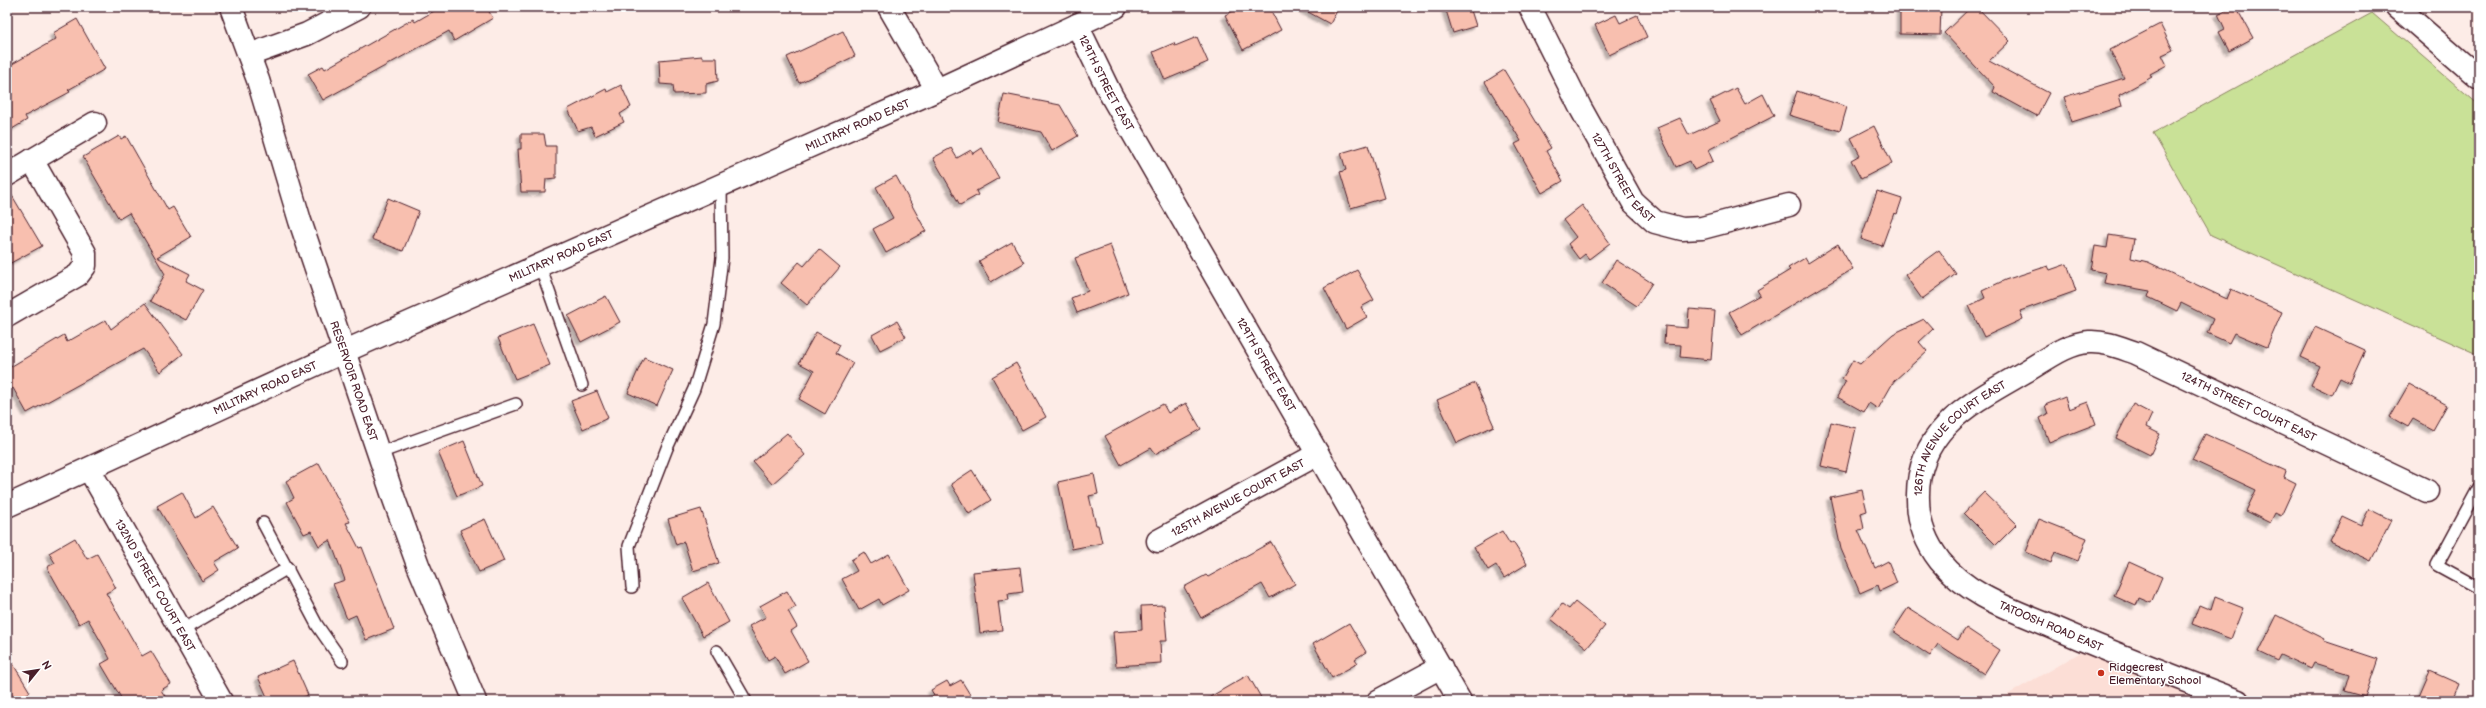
<svg xmlns="http://www.w3.org/2000/svg" width="2486" height="708" viewBox="0 0 2486 708" font-family="'Balsamiq Sans',sans-serif">
<style>
.built{fill:#fcded6}
.green{fill:#c9e197;stroke:#8a8061}
.building{fill:#f8bfaf;stroke:#4a1f2b;filter:url(#shadow)}
.lines{fill:none;stroke-linecap:round;stroke-linejoin:round}
.service-casing{stroke:#4a1f2b;stroke-width:14}
.minor-casing{stroke:#4a1f2b;stroke-width:25}
.tertiary-casing{stroke:#4a1f2b;stroke-width:25}
.secondary-casing{stroke:#4a1f2b;stroke-width:25}
.service{stroke:#fff;stroke-width:11}
.minor{stroke:#fff;stroke-width:22}
.tertiary{stroke:#fff;stroke-width:22}
.secondary{stroke:#fff;stroke-width:22}
.poi-dot{fill:#c8321e;stroke:#fff;stroke-width:1.5}
.labels{text-anchor:middle;stroke-width:3;stroke-linejoin:round;paint-order:stroke}
.street-label{font-size:11px;fill:#4a1f2b;stroke:#fff}
.poi-label{font-size:11px;fill:#4a1f2b;stroke:#fff;text-anchor:start}
</style>
<defs>
<filter id="shadow"><feDropShadow dx="-3.5" dy="3.5" stdDeviation="1" flood-color="#0004"/></filter>
</defs>
<rect width="100%" height="100%" fill="#fdece7"/>
<filter id="ink" filterUnits="userSpaceOnUse"><feTurbulence type="fractalNoise" baseFrequency=".025" numOctaves="2"/><feDisplacementMap in="SourceGraphic" scale="8" xChannelSelector="R" yChannelSelector="G"/><feConvolveMatrix kernelMatrix="1 2 1 2 8 2 1 2 1" color-interpolation-filters="sRGB"/></filter>
<g filter="url(#ink)">
<polygon class="built" points="2093,645 2222,701 1997,701"/>
<polygon class="green" points="2372,13 2479,105 2479,355 2211,235 2153,133"/>
<g class="building">
<polygon points="441,7 486,7 493,18 454,41 449,31 323,100 308,74 323,66 325,69 413,19 415,22"/>
<polygon points="1242,7 1269,7 1281,30 1243,50 1225,15"/>
<polygon points="1299,7 1339,7 1330,24"/>
<polygon points="1445,7 1470,7 1476,26 1453,33"/>
<polygon points="1900,7 1941,7 1940,35 1900,34"/>
<polygon points="1971,7 1977,7 2010,41 1989,61 2049,93 2037,116 1993,92 1995,87 1944,33"/>
<polygon points="2231,7 2236,7 2253,38 2229,51 2219,32 2225,29 2218,14"/>
<polygon points="1616,15 1620,23 1637,15 1647,37 1609,55 1595,25"/>
<polygon points="77,19 105,69 68,90 70,92 25,116 27,120 7,132 7,67 56,39 53,33"/>
<polygon points="2160,24 2173,50 2162,55 2167,65 2150,74 2152,77 2119,95 2122,106 2072,122 2064,97 2124,78 2110,50"/>
<polygon points="843,31 855,56 799,83 787,57"/>
<polygon points="1197,37 1208,62 1165,80 1153,52 1174,43 1175,46"/>
<polygon points="702,56 702,58 717,58 718,81 706,84 706,93 674,94 673,85 660,84 659,60"/>
<polygon points="1504,70 1551,148 1546,151 1563,181 1542,193 1515,144 1521,141 1485,82"/>
<polygon points="621,85 631,107 620,114 624,122 595,136 591,127 578,131 568,109 606,89 607,92"/>
<polygon points="1736,88 1745,104 1763,94 1774,116 1708,150 1713,161 1694,170 1690,161 1676,167 1657,128 1680,118 1689,135 1720,121 1710,101"/>
<polygon points="1797,91 1847,107 1840,131 1789,115"/>
<polygon points="1004,94 1060,105 1078,136 1052,151 1041,132 998,122"/>
<polygon points="1874,126 1892,163 1861,179 1851,160 1860,155 1851,138"/>
<polygon points="521,134 544,134 546,146 556,146 556,178 546,179 545,192 521,192 518,149 521,149"/>
<polygon points="119,136 121,139 126,136 168,210 173,207 191,237 157,257 190,274 186,281 203,290 186,320 150,301 165,274 129,213 119,219 83,157"/>
<polygon points="1368,145 1384,198 1351,208 1340,172 1346,170 1341,153"/>
<polygon points="951,148 957,158 971,150 973,154 982,148 999,178 976,191 978,195 960,205 933,158"/>
<polygon points="896,176 926,231 886,253 873,229 893,218 876,187"/>
<polygon points="7,187 42,246 7,265"/>
<polygon points="1877,191 1902,199 1897,214 1894,213 1882,246 1861,239"/>
<polygon points="388,198 419,211 403,251 372,239"/>
<polygon points="1582,205 1610,243 1589,259 1585,254 1579,259 1568,244 1576,237 1563,220"/>
<polygon points="2109,235 2134,239 2131,258 2148,262 2227,299 2231,289 2282,312 2267,347 2234,333 2229,343 2207,333 2213,319 2181,303 2177,311 2148,297 2150,291 2104,283 2106,273 2091,270 2095,246 2107,248"/>
<polygon points="1012,242 1024,263 991,282 979,261"/>
<polygon points="1838,244 1853,269 1742,335 1729,312 1760,295 1757,290 1790,270 1788,268 1805,258 1808,263"/>
<polygon points="1110,245 1128,293 1077,313 1071,298 1088,291 1075,258"/>
<polygon points="819,249 840,267 807,305 781,283 799,262 804,266"/>
<polygon points="1939,250 1956,274 1922,299 1905,275"/>
<polygon points="1616,260 1652,283 1637,306 1602,283"/>
<polygon points="2067,264 2076,291 2020,311 2023,319 1984,337 1969,306 1985,298 1982,291 2005,280 2048,266 2050,270"/>
<polygon points="1357,270 1374,300 1361,307 1367,317 1346,329 1324,288"/>
<polygon points="606,296 620,322 581,342 568,316"/>
<polygon points="145,303 183,354 160,372 143,349 27,413 13,388 7,392 7,369 64,335 67,342 106,320 111,329"/>
<polygon points="1689,309 1715,311 1711,360 1680,357 1681,345 1664,344 1665,326 1688,328"/>
<polygon points="1924,319 1933,329 1919,342 1927,351 1894,381 1878,409 1869,403 1864,412 1837,397 1846,381 1842,379 1853,360 1860,364 1893,334"/>
<polygon points="897,321 906,337 880,350 872,335"/>
<polygon points="533,324 550,365 515,379 498,338"/>
<polygon points="2315,327 2365,350 2350,383 2340,378 2332,395 2311,385 2320,366 2301,357"/>
<polygon points="816,332 840,345 836,353 853,363 825,414 799,399 814,371 799,363"/>
<polygon points="644,357 673,370 657,406 628,393"/>
<polygon points="1016,363 1046,417 1022,430 992,377"/>
<polygon points="1475,383 1494,426 1457,443 1437,400"/>
<polygon points="2409,384 2447,405 2433,430 2413,419 2408,427 2390,417"/>
<polygon points="597,391 608,418 583,429 571,401"/>
<polygon points="2065,397 2069,409 2088,402 2096,424 2049,442 2040,418 2048,414 2045,405"/>
<polygon points="1186,403 1201,429 1155,454 1151,448 1121,465 1105,436 1163,404 1168,413"/>
<polygon points="2133,404 2152,414 2146,427 2160,434 2150,455 2116,438"/>
<polygon points="1831,422 1856,428 1846,472 1821,466"/>
<polygon points="787,433 805,455 772,484 753,462"/>
<polygon points="2205,434 2286,471 2284,477 2296,483 2281,516 2275,513 2270,523 2246,511 2256,490 2192,460"/>
<polygon points="464,441 482,486 457,496 438,452"/>
<polygon points="319,463 350,522 346,523 359,548 362,547 394,629 366,640 356,615 347,619 333,584 345,580 330,540 319,546 311,531 304,534 287,502 294,498 286,481"/>
<polygon points="972,470 991,500 969,514 951,484"/>
<polygon points="1094,474 1098,494 1089,496 1096,525 1098,525 1102,543 1072,549 1058,482"/>
<polygon points="1862,490 1867,511 1861,513 1864,529 1858,530 1875,568 1888,561 1897,583 1880,591 1878,585 1860,593 1841,549 1830,497"/>
<polygon points="182,492 196,518 213,507 238,548 214,562 219,570 202,581 157,506"/>
<polygon points="1984,492 2017,524 1996,545 1964,513"/>
<polygon points="701,509 719,563 693,571 684,542 676,545 668,519"/>
<polygon points="2369,509 2391,520 2371,561 2330,542 2342,516 2361,525"/>
<polygon points="485,519 504,561 479,572 460,530"/>
<polygon points="2039,519 2087,538 2078,561 2055,552 2051,563 2026,552"/>
<polygon points="1502,531 1510,544 1513,542 1527,564 1504,578 1496,565 1488,570 1474,547"/>
<polygon points="75,538 87,559 97,554 116,588 106,593 142,656 151,651 171,684 161,690 168,701 123,701 101,664 110,659 105,649 88,619 79,624 47,567 55,563 49,553"/>
<polygon points="1271,542 1295,584 1270,598 1262,584 1201,618 1184,587 1206,575 1208,577"/>
<polygon points="864,552 871,564 889,554 909,590 882,605 879,599 859,610 842,579 857,571 851,560"/>
<polygon points="2129,562 2162,577 2151,603 2139,598 2136,606 2114,596"/>
<polygon points="1020,567 1023,592 1008,594 1009,600 998,601 1002,630 980,633 973,572"/>
<polygon points="708,583 729,622 703,636 682,598"/>
<polygon points="787,591 796,607 788,611 797,627 791,631 808,661 785,674 775,656 768,660 749,626 766,617 760,606"/>
<polygon points="2215,597 2243,608 2231,639 2192,624 2199,605 2211,610"/>
<polygon points="1575,602 1605,626 1587,648 1551,619 1562,604 1569,609"/>
<polygon points="1164,605 1167,641 1160,641 1161,663 1116,666 1113,632 1142,630 1141,606"/>
<polygon points="1908,608 1958,640 1966,628 1999,650 1984,674 1938,644 1930,656 1893,631"/>
<polygon points="2277,615 2325,639 2324,641 2378,659 2365,697 2344,691 2349,674 2314,663 2311,669 2281,655 2278,661 2259,652"/>
<polygon points="1349,623 1366,652 1355,659 1358,663 1332,678 1313,644"/>
<polygon points="7,654 30,692 15,701 7,701"/>
<polygon points="293,661 308,695 296,701 269,701 258,677"/>
<polygon points="2430,671 2459,684 2452,701 2417,701"/>
<polygon points="1248,675 1263,701 1203,701"/>
<polygon points="961,680 974,701 925,701 934,695 931,690 947,681 950,686"/>
</g>
<g class="lines">
<g class="service-casing">
<g id="service">
<polyline points="540,266 582,385"/>
<polyline points="379,453 516,404"/>
<polyline points="2479,487 2437,565 2479,588"/>
<polyline points="263,523 317,625 342,661"/>
<polyline points="632,587 629,546 667,448 694,389 714,324 722,258 721,186"/>
<polyline points="181,631 288,568"/>
<polyline points="717,651 746,701"/>
</g>
</g>
<g class="minor-casing">
<g id="minor">
<polyline points="889,7 937,90"/>
<path id="s1" d="M1530 7 1580 107 1633 202 1655 222 1682 229 1702 228 1789 205"/>
<path id="s2" d="M1077 25 1111 95 1460 701"/>
<polyline points="249,55 307,34 359,7"/>
<polyline points="7,175 95,123"/>
<polyline points="7,316 78,275 85,266 85,253 32,160"/>
<path id="s3" d="M89 469 221 701"/>
<path id="s4" d="M1158 541 1318 454"/>
<polyline points="1378,701 1441,667"/>
<path id="s5" d="M2238 701C2176 677 2114 654 2053 627 2013 610 1968 596 1940 561 1926 543 1918 521 1918 499 1916 430 1971 403 2023 373 2043 362 2066 343 2089 342 2105 341 2121 348 2136 353L2427 491"/>
</g>
</g>
<g class="tertiary-casing">
<g id="tertiary">
<path id="s6" d="M231 7 258 80 300 221 394 499 418 565 475 701"/>
</g>
</g>
<g class="secondary-casing">
<g id="secondary">
<polyline points="2397,7 2479,78"/>
<path id="s7" d="M7 506 343 352 937 90 1116 7"/>
</g>
</g>
<use href="#service" class="service"/>
<use href="#minor" class="minor"/>
<use href="#tertiary" class="tertiary"/>
<use href="#secondary" class="secondary"/>
</g>
</g>
<circle class="poi-dot" cx="2101" cy="673" r="4"/>
<g class="labels">
<g class="street-label">
<text dy="4" stroke="none"><textPath href="#s2" startOffset="65">129TH STREET EAST</textPath></text>
<text dy="4" stroke="none"><textPath href="#s7" startOffset="932">MILITARY ROAD EAST</textPath></text>
<text dy="4" stroke="none"><textPath href="#s1" startOffset="195">127TH STREET EAST</textPath></text>
<text dy="4" stroke="none"><textPath href="#s7" startOffset="608">MILITARY ROAD EAST</textPath></text>
<text dy="4" stroke="none"><textPath href="#s2" startOffset="389">129TH STREET EAST</textPath></text>
<text dy="4" stroke="none"><textPath href="#s6" startOffset="394">RESERVOIR ROAD EAST</textPath></text>
<text dy="4" stroke="none"><textPath href="#s7" startOffset="284">MILITARY ROAD EAST</textPath></text>
<text dy="4" stroke="none"><textPath href="#s5" startOffset="820">124TH STREET COURT EAST</textPath></text>
<text dy="4" stroke="none"><textPath href="#s5" startOffset="477">126TH AVENUE COURT EAST</textPath></text>
<text dy="4" stroke="none"><textPath href="#s4" startOffset="91">125TH AVENUE COURT EAST</textPath></text>
<text dy="4" stroke="none"><textPath href="#s3" startOffset="134">132ND STREET COURT EAST</textPath></text>
<text transform="translate(2051 626) rotate(23)" y="4">TATOOSH ROAD EAST</text>
</g>
<g class="poi-label">
<text x="2109" y="671">Ridgecrest<tspan x="2109" dy="13">Elementary School</tspan></text>
</g>
</g>
<rect width="2486" height="708" fill="none" stroke="#fff" stroke-width="24"/>
<rect x="12" y="12" width="2462" height="684" fill="none" stroke="#4a1f2b" stroke-width="1.5" filter="url(#ink)"/>
<g transform="translate(38 670) rotate(60)" stroke="#ffffff" stroke-width="3" paint-order="stroke">
<path d="M0-3L7 15L0 10L-7 15Z" fill="#4a1f2b"/>
<text y="-6" font-size="11" font-weight="bold" text-anchor="middle" fill="#4a1f2b">N</text>
</g>
</svg>
